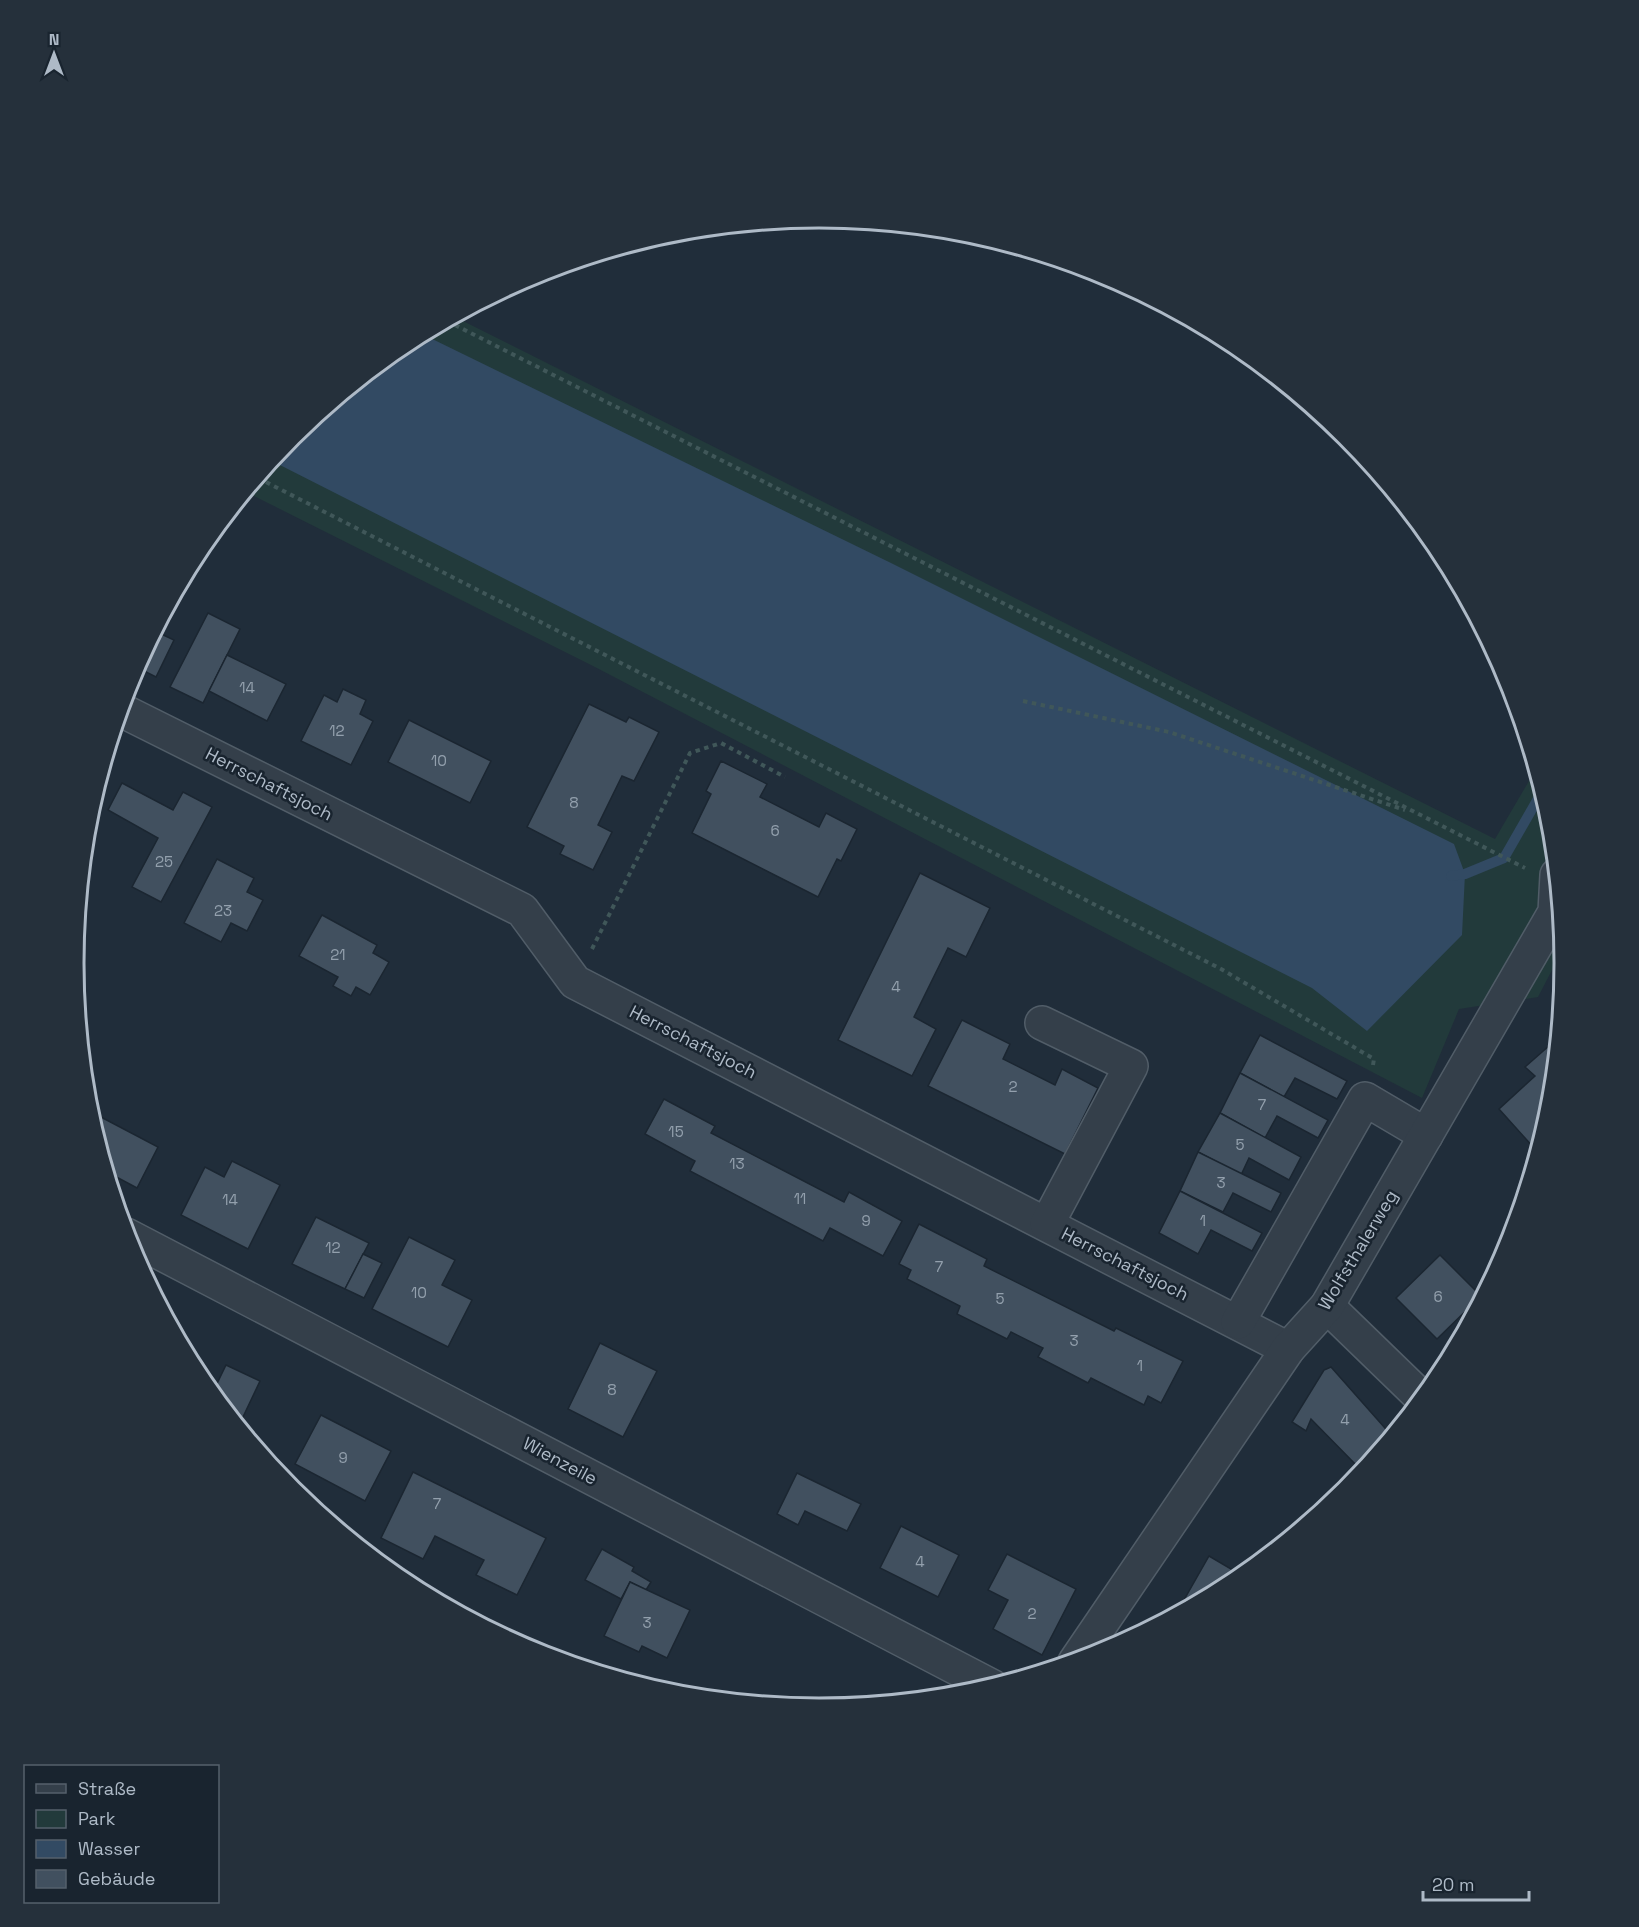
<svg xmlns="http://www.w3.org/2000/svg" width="1639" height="1927" viewBox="0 0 1639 1927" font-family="'Space Grotesk',sans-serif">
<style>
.green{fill:#223a3b}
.water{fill:#324a63}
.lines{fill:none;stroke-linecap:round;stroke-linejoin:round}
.stream{stroke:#324a63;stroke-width:10}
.building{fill:#41505f;stroke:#1b2631;stroke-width:1.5}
.minor-casing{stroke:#515d68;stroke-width:36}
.path{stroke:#405759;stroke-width:4;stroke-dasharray:4.5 4.5;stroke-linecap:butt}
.minor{stroke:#343f4a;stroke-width:33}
.labels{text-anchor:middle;stroke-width:5;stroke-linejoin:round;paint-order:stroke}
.number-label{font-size:15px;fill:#93a0ad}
.street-label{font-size:18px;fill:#aebac7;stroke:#19242f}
.rim{fill:none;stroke:#aebac7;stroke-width:3}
</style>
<rect width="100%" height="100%" fill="#202d3a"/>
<polygon class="green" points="455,317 1495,839 1536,769 1551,818 1564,947 1538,997 1459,1009 1422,1098 593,666 246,492 292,436 405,343"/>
<polygon class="water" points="422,334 891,563 1454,844 1465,874 1462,935 1367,1031 1312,988 272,461 292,436 405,343"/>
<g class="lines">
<polyline class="stream" points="1451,876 1465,874 1504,858 1543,790"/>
</g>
<g class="building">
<polygon points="208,613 240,629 203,703 170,687"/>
<polygon points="155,631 174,640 156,677 136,667"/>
<polygon points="227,655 286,684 267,721 209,691"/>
<polygon points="343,689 366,700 360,714 373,721 351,765 301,741 324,695 337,702"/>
<polygon points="589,704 626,722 629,717 659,732 634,781 622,776 598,825 612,832 593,870 560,854 564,846 527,827"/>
<polygon points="409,720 491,761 470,803 388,762"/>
<polygon points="721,761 767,784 760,797 819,827 826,813 857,829 841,861 837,859 818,897 692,833 711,794 706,791"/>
<polygon points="122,783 173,810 183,792 212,807 161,902 132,887 158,838 108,810"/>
<polygon points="217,859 254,878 247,892 263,900 247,931 231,923 221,942 184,923"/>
<polygon points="920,873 990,908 966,957 948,948 914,1017 936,1029 912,1076 838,1040"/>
<polygon points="322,915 377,945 373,953 389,962 370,995 356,987 351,996 333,986 338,977 299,956"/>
<polygon points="962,1020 1010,1044 1003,1059 1055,1085 1062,1069 1098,1088 1065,1154 928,1086"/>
<polygon points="1260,1035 1347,1081 1337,1099 1295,1078 1284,1097 1240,1073"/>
<polygon points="1550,1045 1557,1052 1551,1109 1541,1143 1535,1149 1499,1109 1535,1076 1525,1067"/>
<polygon points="1240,1073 1328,1120 1318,1138 1277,1116 1265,1138 1220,1113"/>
<polygon points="664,1099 715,1126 711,1133 844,1202 849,1192 902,1221 883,1256 830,1228 823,1241 690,1171 695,1161 645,1134"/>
<polygon points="1220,1113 1301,1157 1289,1180 1249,1158 1241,1175 1198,1152"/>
<polygon points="99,1116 158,1147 137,1188 107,1172 93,1127"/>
<polygon points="1198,1152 1281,1193 1271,1212 1233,1193 1223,1212 1180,1191"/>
<polygon points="232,1161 280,1185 248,1249 181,1215 205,1167 224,1177"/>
<polygon points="1180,1191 1262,1233 1252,1251 1211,1230 1198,1254 1159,1233"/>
<polygon points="316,1217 369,1243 345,1289 292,1264"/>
<polygon points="919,1224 987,1259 984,1266 1114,1331 1116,1328 1183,1361 1161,1403 1148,1396 1144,1405 1091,1378 1088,1383 1038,1357 1043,1348 1011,1332 1007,1339 957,1314 960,1306 907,1279 911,1270 899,1264"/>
<polygon points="409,1237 455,1260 442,1285 472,1300 448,1347 372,1309"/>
<polygon points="363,1254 382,1263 364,1298 345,1289"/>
<polygon points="1440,1255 1481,1296 1437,1339 1396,1298"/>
<polygon points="600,1343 657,1371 623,1437 568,1409"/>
<polygon points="226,1365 260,1381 242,1419 227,1412 212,1394"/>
<polygon points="1331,1367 1392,1436 1363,1472 1311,1419 1306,1431 1292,1422 1324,1370"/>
<polygon points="321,1415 391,1451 365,1501 295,1464"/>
<polygon points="413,1472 546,1538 517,1595 476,1575 484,1560 435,1536 423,1559 381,1538"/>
<polygon points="797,1473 861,1504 847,1531 805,1511 798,1525 777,1514"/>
<polygon points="901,1526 959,1555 938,1597 880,1568"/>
<polygon points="602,1549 634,1567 632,1571 651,1582 646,1590 630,1582 621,1599 585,1580"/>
<polygon points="1007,1554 1076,1589 1042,1655 993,1629 1008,1600 988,1590"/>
<polygon points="1209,1556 1243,1576 1234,1584 1185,1610 1180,1607"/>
<polygon points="630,1582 690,1610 667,1658 642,1646 639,1652 604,1636"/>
</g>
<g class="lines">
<g class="minor-casing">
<g id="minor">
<polyline points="121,710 522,910 575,982 1288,1349"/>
<polyline points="1042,1023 1131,1066 1047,1224"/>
<polyline points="126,1235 993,1687"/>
<polyline points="1327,1306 1423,1399"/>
<polyline points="1238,1322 1365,1099 1426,1135"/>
<polyline points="1075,1662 1288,1349 1327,1306 1555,912 1557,875"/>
</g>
</g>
<g class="path">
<polyline points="447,321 1525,868"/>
<polyline points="258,478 1221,969 1374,1059 1373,1065"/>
<polyline points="1023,701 1169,732 1405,810"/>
<polyline points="592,949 690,753 721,743 785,777"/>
</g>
<use href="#minor" class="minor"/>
</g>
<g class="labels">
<g class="number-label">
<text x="247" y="693">14</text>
<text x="337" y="736">12</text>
<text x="439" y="766">10</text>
<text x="574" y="808">8</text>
<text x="775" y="836">6</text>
<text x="164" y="867">25</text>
<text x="223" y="916">23</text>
<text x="338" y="960">21</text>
<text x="896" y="992">4</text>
<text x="1013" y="1092">2</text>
<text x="1262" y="1110">7</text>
<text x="676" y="1137">15</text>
<text x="1240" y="1150">5</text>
<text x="737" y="1169">13</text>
<text x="1221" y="1188">3</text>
<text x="800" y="1204">11</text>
<text x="230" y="1205">14</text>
<text x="866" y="1226">9</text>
<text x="1203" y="1226">1</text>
<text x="333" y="1253">12</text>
<text x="939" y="1272">7</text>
<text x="419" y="1298">10</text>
<text x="1438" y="1302">6</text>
<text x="1000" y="1304">5</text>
<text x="1074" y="1346">3</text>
<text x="1140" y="1371">1</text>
<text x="612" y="1395">8</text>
<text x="1345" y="1425">4</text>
<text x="343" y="1463">9</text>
<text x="437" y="1509">7</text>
<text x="920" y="1567">4</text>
<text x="1032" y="1619">2</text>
<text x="647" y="1628">3</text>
</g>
<g class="street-label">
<text transform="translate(269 784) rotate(27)" y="6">Herrschaftsjoch</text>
<text transform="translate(693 1042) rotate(27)" y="6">Herrschaftsjoch</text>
<text transform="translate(1358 1250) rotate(-59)" y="6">Wolfsthalerweg</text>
<text transform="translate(1125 1264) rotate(27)" y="6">Herrschaftsjoch</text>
<text transform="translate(560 1461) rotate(28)" y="6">Wienzeile</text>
</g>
</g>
<path d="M0 0H1639V1927H0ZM84 963a735 735 0 1 1 1470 0a735 735 0 1 1-1470 0Z" fill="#25303b" fill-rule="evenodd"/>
<path class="rim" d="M84 963a735 735 0 1 1 1470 0a735 735 0 1 1-1470 0Z"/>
<rect x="24" y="1765" width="195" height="138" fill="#19242f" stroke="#55606c" stroke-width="1.5"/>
<rect x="36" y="1784" width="30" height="9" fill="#343f4a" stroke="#55606c" stroke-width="1.5"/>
<text x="78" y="1795" font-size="18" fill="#aebac7">Straße</text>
<rect x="36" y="1810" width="30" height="18" fill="#223a3b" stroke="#55606c" stroke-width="1.5"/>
<text x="78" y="1825" font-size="18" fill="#aebac7">Park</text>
<rect x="36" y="1840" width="30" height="18" fill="#324a63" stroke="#55606c" stroke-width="1.5"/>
<text x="78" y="1855" font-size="18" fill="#aebac7">Wasser</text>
<rect x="36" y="1870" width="30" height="18" fill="#41505f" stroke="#55606c" stroke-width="1.5"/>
<text x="78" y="1885" font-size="18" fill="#aebac7">Gebäude</text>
<g transform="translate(54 54)" stroke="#19242f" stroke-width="4.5" paint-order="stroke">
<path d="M0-4.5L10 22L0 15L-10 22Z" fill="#aebac7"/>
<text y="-9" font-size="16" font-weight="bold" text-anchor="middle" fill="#aebac7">N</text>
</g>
<path d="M1423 1891v9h106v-9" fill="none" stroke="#aebac7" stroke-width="3"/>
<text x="1432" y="1891" font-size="18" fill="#aebac7" stroke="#19242f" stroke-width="4.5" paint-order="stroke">20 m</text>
</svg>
